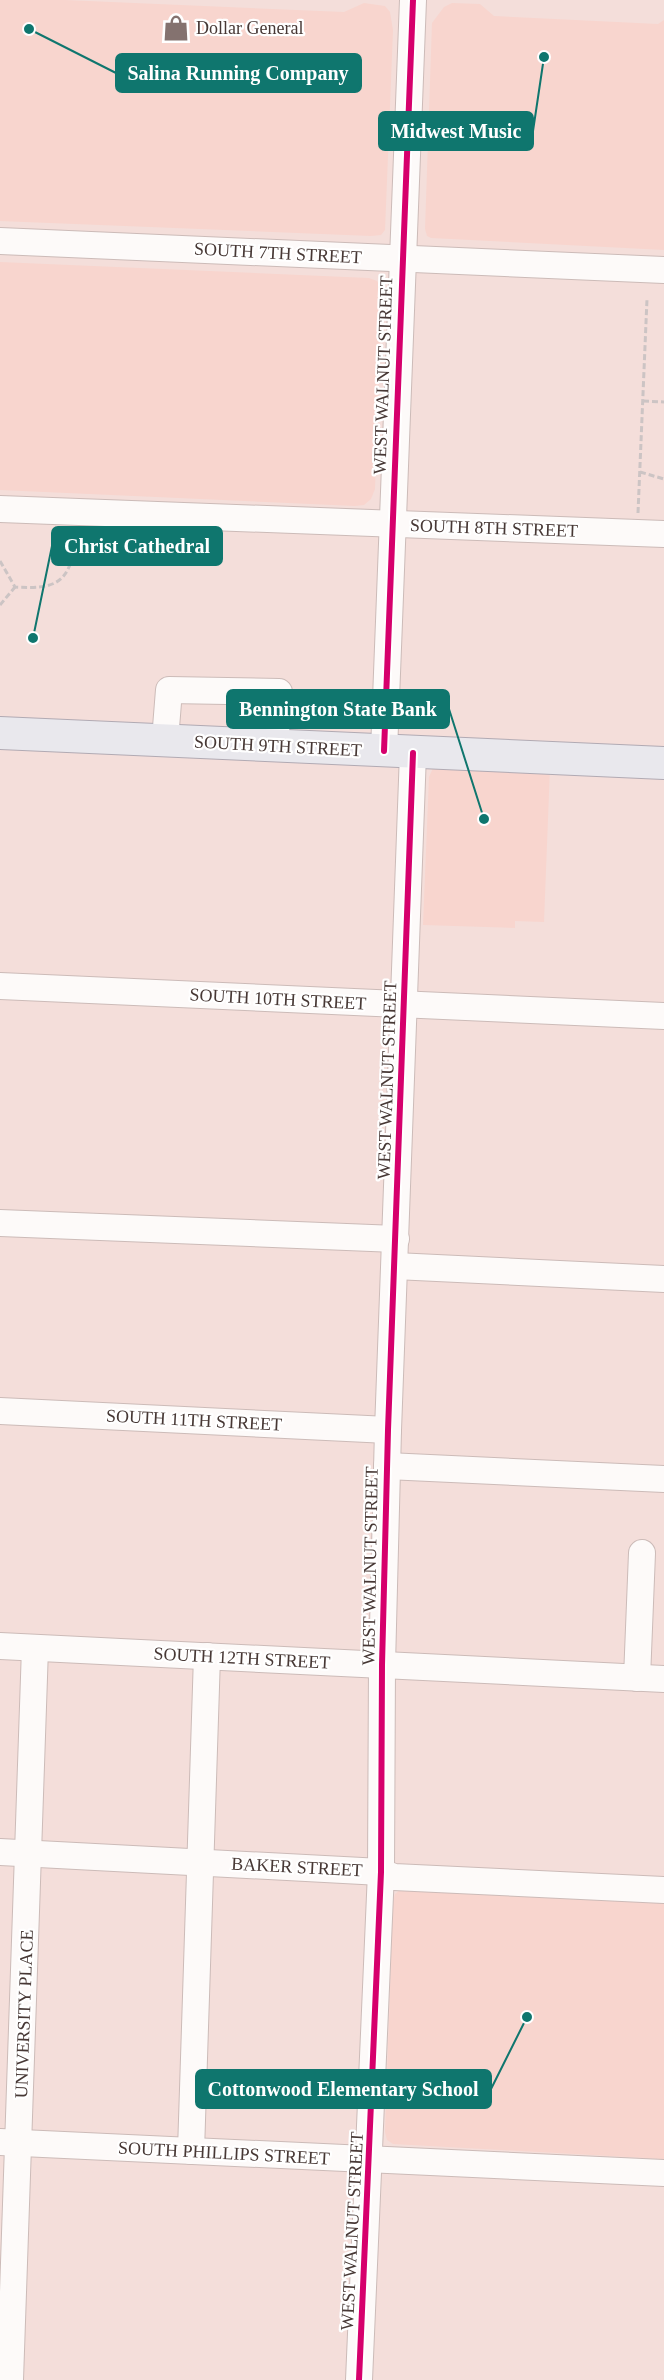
<svg xmlns="http://www.w3.org/2000/svg" width="664" height="2380" viewBox="0 0 664 2380" font-family="Georgia,serif">
<style>
.built{fill:#f8d5ce}
.lines{fill:none;stroke-linecap:round;stroke-linejoin:round}
.minor-casing{stroke:#ccbbb8;stroke-width:28}
.major-casing{stroke:#b1aab3;stroke-width:34}
.path{stroke:#ccc4c4;stroke-width:3;stroke-dasharray:6 3;stroke-linecap:butt}
.minor{stroke:#fdfaf9;stroke-width:26}
.major{stroke:#e9e8ed;stroke-width:32}
.cycleway-casing{stroke:#fff;stroke-width:10}
.cycleway{stroke:#d6006c;stroke-width:6}
.labels{text-anchor:middle;stroke-width:4.5;stroke-linejoin:round;paint-order:stroke}
.poi-label{font-size:18px;fill:#473835;stroke:#fff;text-anchor:start}
.street-label{font-size:18px;fill:#473835;stroke:#fff}
.leader{fill:none;stroke:#0f766e;stroke-width:2}
.callout-dot{fill:#0f766e;stroke:#fff;stroke-width:2}
.callout{fill:#0f766e;stroke:#0f766e;stroke-width:2}
.callout-label{font-size:20px;text-anchor:middle;font-weight:bold;fill:#fff}
</style>
<rect width="100%" height="100%" fill="#f4deda"/>
<g class="built">
<polygon points="0,0 65,0 344,12 364,3 385,6 390,12 393,30 385,230 381,235 371,236 0,221"/>
<polygon points="452,3 480,4 494,16 658,24 664,20 664,250 431,238 427,236 425,229 432,23 444,7"/>
<polygon points="0,262 369,278 377,281 382,290 375,489 371,499 364,505 355,506 0,490"/>
<polygon points="454,764 550,767 544,922 515,921 515,928 423,925 429,777 433,768"/>
<polygon points="400,1890 664,1901 664,2159 393,2144 387,2140 385,2132 393,1902 395,1894"/>
</g>
<g class="lines">
<g class="minor-casing">
<g id="minor">
<polyline points="0,241 664,270"/>
<polyline points="0,509 664,534"/>
<polyline points="165,740 169,690 279,692 275,746"/>
<polyline points="384,751 413,0"/>
<polyline points="0,986 664,1016"/>
<polyline points="0,1223 396,1239"/>
<polyline points="395,1266 664,1279"/>
<polyline points="0,1411 388,1430"/>
<polyline points="387,1466 664,1479"/>
<polyline points="0,1646 664,1679"/>
<polyline points="637,1678 642,1553"/>
<polyline points="0,1852 381,1872 394,1877 664,1890"/>
<polyline points="0,2142 664,2173"/>
<polyline points="191,2151 207,1656"/>
<polyline points="10,2380 35,1648"/>
<polyline points="359,2380 381,1872 382,1665 388,1430 413,753"/>
</g>
</g>
<g class="major-casing">
<polyline id="major" points="0,733 664,763"/>
</g>
<g class="path">
<polyline points="643,401 664,402"/>
<polyline points="640,472 664,479"/>
<polyline points="638,513 647,299"/>
<path d="M0 561 15 587C54 589 70 585 75 541"/>
<polyline points="0,605 15,587"/>
</g>
<use href="#minor" class="minor"/>
<use href="#major" class="major"/>
<g class="cycleway-casing">
<g id="cycleway">
<polyline points="384,751 413,0"/>
<polyline points="359,2380 381,1872 382,1665 388,1430 413,753"/>
</g>
</g>
<use href="#cycleway" class="cycleway"/>
</g>
<defs>
<g id="shop-bare" transform="scale(2.07)"><path d="M-5-2.5h2.3a2.7 3.5 0 0 1 5.4 0H5L5.5 6h-11ZM-1.5-2.5h3a1.5 2.3 0 0 0-3 0Z" fill="#84726f" stroke="#fff" stroke-width="2.5" paint-order="stroke"/></g>
</defs>
<g fill-rule="evenodd">
<use href="#shop-bare" x="176" y="28"/>
</g>
<g class="labels">
<g class="poi-label">
<text x="196" y="34">Dollar General</text>
</g>
<g class="street-label">
<text transform="translate(278 253) rotate(3)" y="6">SOUTH 7TH STREET</text>
<text transform="translate(383 375) rotate(-88)" y="6">WEST WALNUT STREET</text>
<text transform="translate(494 528) rotate(2)" y="6">SOUTH 8TH STREET</text>
<text transform="translate(278 746) rotate(3)" y="6">SOUTH 9TH STREET</text>
<text transform="translate(278 999) rotate(3)" y="6">SOUTH 10TH STREET</text>
<text transform="translate(387 1080) rotate(-88)" y="6">WEST WALNUT STREET</text>
<text transform="translate(194 1420) rotate(3)" y="6">SOUTH 11TH STREET</text>
<text transform="translate(370 1566) rotate(-89)" y="6">WEST WALNUT STREET</text>
<text transform="translate(242 1658) rotate(3)" y="6">SOUTH 12TH STREET</text>
<text transform="translate(297 1867) rotate(3)" y="6">BAKER STREET</text>
<text transform="translate(24 2014) rotate(-88)" y="6">UNIVERSITY PLACE</text>
<text transform="translate(224 2153) rotate(3)" y="6">SOUTH PHILLIPS STREET</text>
<text transform="translate(352 2231) rotate(-87)" y="6">WEST WALNUT STREET</text>
</g>
</g>
<path class="leader" d="M29 29L116 73M544 57L533 131M33 638L52 546M484 819L449 709M527 2017L491 2089"/>
<g class="callout-dot">
<circle cx="29" cy="29" r="6"/>
<circle cx="544" cy="57" r="6"/>
<circle cx="33" cy="638" r="6"/>
<circle cx="484" cy="819" r="6"/>
<circle cx="527" cy="2017" r="6"/>
</g>
<g class="callout">
<rect x="116" y="54" width="245" height="38" rx="6"/>
<rect x="379" y="112" width="154" height="38" rx="6"/>
<rect x="52" y="527" width="170" height="38" rx="6"/>
<rect x="227" y="690" width="222" height="38" rx="6"/>
<rect x="196" y="2070" width="295" height="38" rx="6"/>
</g>
<g class="callout-label">
<text x="238" y="80">Salina Running Company</text>
<text x="456" y="138">Midwest Music</text>
<text x="137" y="553">Christ Cathedral</text>
<text x="338" y="716">Bennington State Bank</text>
<text x="343" y="2096">Cottonwood Elementary School</text>
</g>
</svg>
